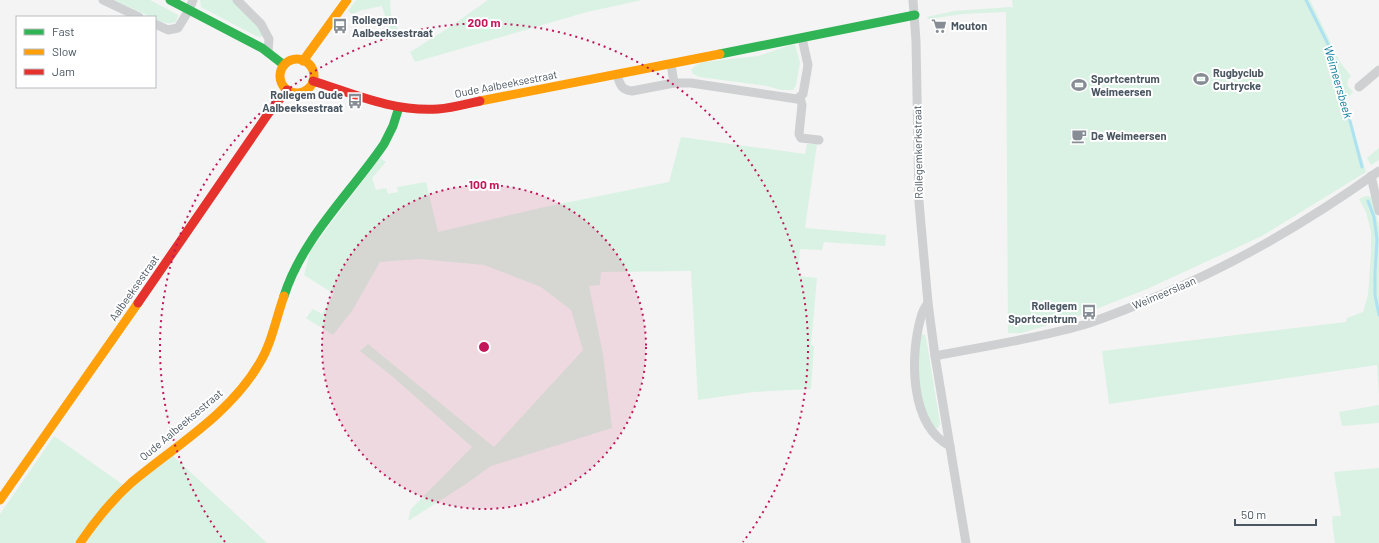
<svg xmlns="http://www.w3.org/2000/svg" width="1379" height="543" viewBox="0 0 1379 543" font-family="Barlow,sans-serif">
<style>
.green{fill:#d9f2e3}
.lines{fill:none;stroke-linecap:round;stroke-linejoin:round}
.stream{stroke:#aee2f0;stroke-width:3}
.street{stroke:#ced0d2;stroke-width:9}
.fast{stroke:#30b455;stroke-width:9}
.slow{stroke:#ff9f0a;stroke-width:9}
.jam{stroke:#e5322d;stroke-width:9}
.ring{fill:none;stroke:#c2185b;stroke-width:2;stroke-dasharray:2 4}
.labels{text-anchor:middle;stroke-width:4;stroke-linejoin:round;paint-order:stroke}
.poi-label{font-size:11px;font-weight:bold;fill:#4a5661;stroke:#fff;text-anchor:start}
.street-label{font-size:11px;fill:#4a5661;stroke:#fff}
.water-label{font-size:12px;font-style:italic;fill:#0c7c9b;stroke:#fff}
.centre{fill:#c2185b;stroke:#fff;stroke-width:2}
.ring-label{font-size:12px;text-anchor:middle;font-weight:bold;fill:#c2185b;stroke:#fff;stroke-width:4;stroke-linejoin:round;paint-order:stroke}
</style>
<rect width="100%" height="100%" fill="#f4f4f4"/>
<g class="green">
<path d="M114 0H150L178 15 176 22C168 25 162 22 155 19V17H151Z"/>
<polygon points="200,0 233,0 263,28 264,34 261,37 256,36 201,7"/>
<polygon points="356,0 390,0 391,16 399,32 391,35 382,6 362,10 352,14 348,11"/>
<polygon points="488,0 642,0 587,12 415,62 410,52 450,27"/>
<polygon points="1012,0 1310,0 1340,62 1351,76 1348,79 1347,85 1353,92 1346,100 1346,104 1366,172 1262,236 1147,289 1073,318 1021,333 1008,333 1006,12 963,14 928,19 927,17 954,11 1011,7 1013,8"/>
<polygon points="791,45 795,45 800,62 796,85 793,90 781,90 767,86 699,77 693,74 691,70 696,65 703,62 758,56"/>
<polygon points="681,137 805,154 807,144 817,144 805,228 886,235 885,246 824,242 822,250 800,249 798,276 817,278 811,345 814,346 811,389 753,392 698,400 691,271 601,272 600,285 589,286 603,354 612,428 491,466 466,484 408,521 411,509 472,447 393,377 360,351 368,344 494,447 583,350 571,310 541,287 484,265 420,259 380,262 352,311 333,335 306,318 313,309 322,314 334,294 304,275 310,251 380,158 386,162 372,178 376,190 386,188 388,194 398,192 397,187 426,182 438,232 540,208 669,182"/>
<polygon points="1379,148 1379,160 1371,165 1367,158"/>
<polygon points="1366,196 1372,197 1379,226 1379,395 1377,365 1109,404 1102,351 1346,322 1347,318 1363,312 1368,295 1371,253 1371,232 1366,212 1359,199"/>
<polygon points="922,334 925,335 926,338 940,423 938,428 934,428 922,405 917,370 920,336"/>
<polygon points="1379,405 1379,423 1342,426 1339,412"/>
<polygon points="54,436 122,484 74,543 0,543 0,514"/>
<polygon points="172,455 267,543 86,543 108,508"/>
<polygon points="1379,468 1379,543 1335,543 1332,522 1333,516 1341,516 1334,472"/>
</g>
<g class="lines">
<g class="stream">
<polyline points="1306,0 1332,52 1362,167"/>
<polyline points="1368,201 1374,217 1377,240 1375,273 1375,295 1379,315"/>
</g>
<g class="street">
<polyline points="103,0 139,17"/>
<polyline points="237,0 261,24 269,39 268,52"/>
<polyline points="913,0 916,41 919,202 928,303 935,356 966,543"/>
<polyline points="155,24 168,30 178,28 189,10 193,0"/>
<polyline points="671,64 674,83"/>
<path d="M617 75C620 84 621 90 632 91L674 83H691L797 99 803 94 808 65 802 38"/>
<polyline points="1359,87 1379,70"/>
<polyline points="800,97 802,105 799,134 801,138 819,140"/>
<polyline points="1371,176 1379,211"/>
<path d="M928 303C925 307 922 312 921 317 910 355 909 425 950 446"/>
<path d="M935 356C985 346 1035 339 1083 325 1108 317 1132 307 1156 297 1236 264 1309 221 1379 171"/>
</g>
<g class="fast">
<polyline points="170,0 262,48 284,65"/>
<polyline points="720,54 915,15"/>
<path d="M284 296C303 237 350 194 384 144L393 126 399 107"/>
</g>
<g class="slow">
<circle cx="297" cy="76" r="17"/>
<polyline points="303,61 347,0"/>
<polyline points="480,101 720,54"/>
<polyline points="0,500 138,303"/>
<path d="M80 543C95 521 111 501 131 483 175 446 229 415 259 364 272 343 276 318 284 296"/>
</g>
<g class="jam">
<path d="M313 81C354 94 393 112 438 109 452 108 466 104 480 101"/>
<polyline points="138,303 268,114 287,90"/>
</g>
</g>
<circle cx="484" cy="347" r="162" fill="#c2185b" fill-opacity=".12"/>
<g class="ring">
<circle cx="484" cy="347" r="162"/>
<path d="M225 542A324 324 0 1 1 743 542"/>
</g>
<defs>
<g id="bus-bare" transform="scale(1.2)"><path d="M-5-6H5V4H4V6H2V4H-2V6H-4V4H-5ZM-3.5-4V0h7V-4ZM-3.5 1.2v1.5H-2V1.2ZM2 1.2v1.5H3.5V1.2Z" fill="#868d94" stroke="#fff" stroke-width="2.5" paint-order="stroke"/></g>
<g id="supermarket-bare" transform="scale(1.2)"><path d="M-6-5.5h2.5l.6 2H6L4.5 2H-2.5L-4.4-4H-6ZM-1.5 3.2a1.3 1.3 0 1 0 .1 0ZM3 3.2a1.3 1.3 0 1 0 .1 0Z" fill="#868d94" stroke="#fff" stroke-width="2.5" paint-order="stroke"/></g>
<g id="stadium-bare" transform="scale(1.2)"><path d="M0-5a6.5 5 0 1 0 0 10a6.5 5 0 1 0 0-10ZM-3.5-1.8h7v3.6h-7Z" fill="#868d94" stroke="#fff" stroke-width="2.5" paint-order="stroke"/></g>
<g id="cafe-bare" transform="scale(1.2)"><path d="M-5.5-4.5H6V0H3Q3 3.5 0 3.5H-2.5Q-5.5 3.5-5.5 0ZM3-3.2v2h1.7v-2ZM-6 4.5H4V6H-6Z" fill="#868d94" stroke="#fff" stroke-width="2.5" paint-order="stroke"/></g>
</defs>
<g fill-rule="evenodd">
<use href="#bus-bare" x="340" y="26"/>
<use href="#supermarket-bare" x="939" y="26"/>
<use href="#stadium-bare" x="1201" y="79"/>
<use href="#stadium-bare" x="1079" y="85"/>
<use href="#bus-bare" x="355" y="101"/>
<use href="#cafe-bare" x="1079" y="136"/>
<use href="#bus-bare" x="1089" y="312"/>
</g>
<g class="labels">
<g class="poi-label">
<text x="352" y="24">Rollegem<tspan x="352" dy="13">Aalbeeksestraat</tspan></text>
<text x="951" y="30">Mouton</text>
<text x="1213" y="77">Rugbyclub<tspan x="1213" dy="13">Curtrycke</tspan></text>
<text x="1091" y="83">Sportcentrum<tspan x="1091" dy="13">Weimeersen</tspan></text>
<text x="343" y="99" text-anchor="end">Rollegem Oude<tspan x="343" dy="13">Aalbeeksestraat</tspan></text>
<text x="1091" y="140">De Weimeersen</text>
<text x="1077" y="310" text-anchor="end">Rollegem<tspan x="1077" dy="13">Sportcentrum</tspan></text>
</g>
<g class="street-label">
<text transform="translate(506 84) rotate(-11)" y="4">Oude Aalbeeksestraat</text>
<text transform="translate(918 152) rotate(-91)" y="4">Rollegemkerkstraat</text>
<text transform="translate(134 288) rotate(-55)" y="4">Aalbeeksestraat</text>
<text transform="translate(1164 293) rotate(-23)" y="4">Weimeerslaan</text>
<text transform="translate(181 425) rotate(-40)" y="4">Oude Aalbeeksestraat</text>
</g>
<g class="water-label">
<text transform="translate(1338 82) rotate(74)" y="4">Weimeersbeek</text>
</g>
</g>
<circle cx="484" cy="347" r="6" class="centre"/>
<g class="ring-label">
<text x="484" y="27">200 m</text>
<text x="484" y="189">100 m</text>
</g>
<rect x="16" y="16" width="140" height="72" fill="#ffffff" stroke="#b7bbc0"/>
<rect x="24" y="29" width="20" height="6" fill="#30b455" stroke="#b7bbc0"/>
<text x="52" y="36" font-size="12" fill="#4a5661">Fast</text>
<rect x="24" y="49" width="20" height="6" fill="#ff9f0a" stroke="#b7bbc0"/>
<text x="52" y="56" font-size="12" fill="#4a5661">Slow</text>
<rect x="24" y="69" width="20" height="6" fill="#e5322d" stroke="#b7bbc0"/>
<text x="52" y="76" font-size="12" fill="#4a5661">Jam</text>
<path d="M1235 519v6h81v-6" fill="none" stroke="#4a5661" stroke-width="2"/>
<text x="1241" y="519" font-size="12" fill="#4a5661" stroke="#ffffff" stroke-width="3" paint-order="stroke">50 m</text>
</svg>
